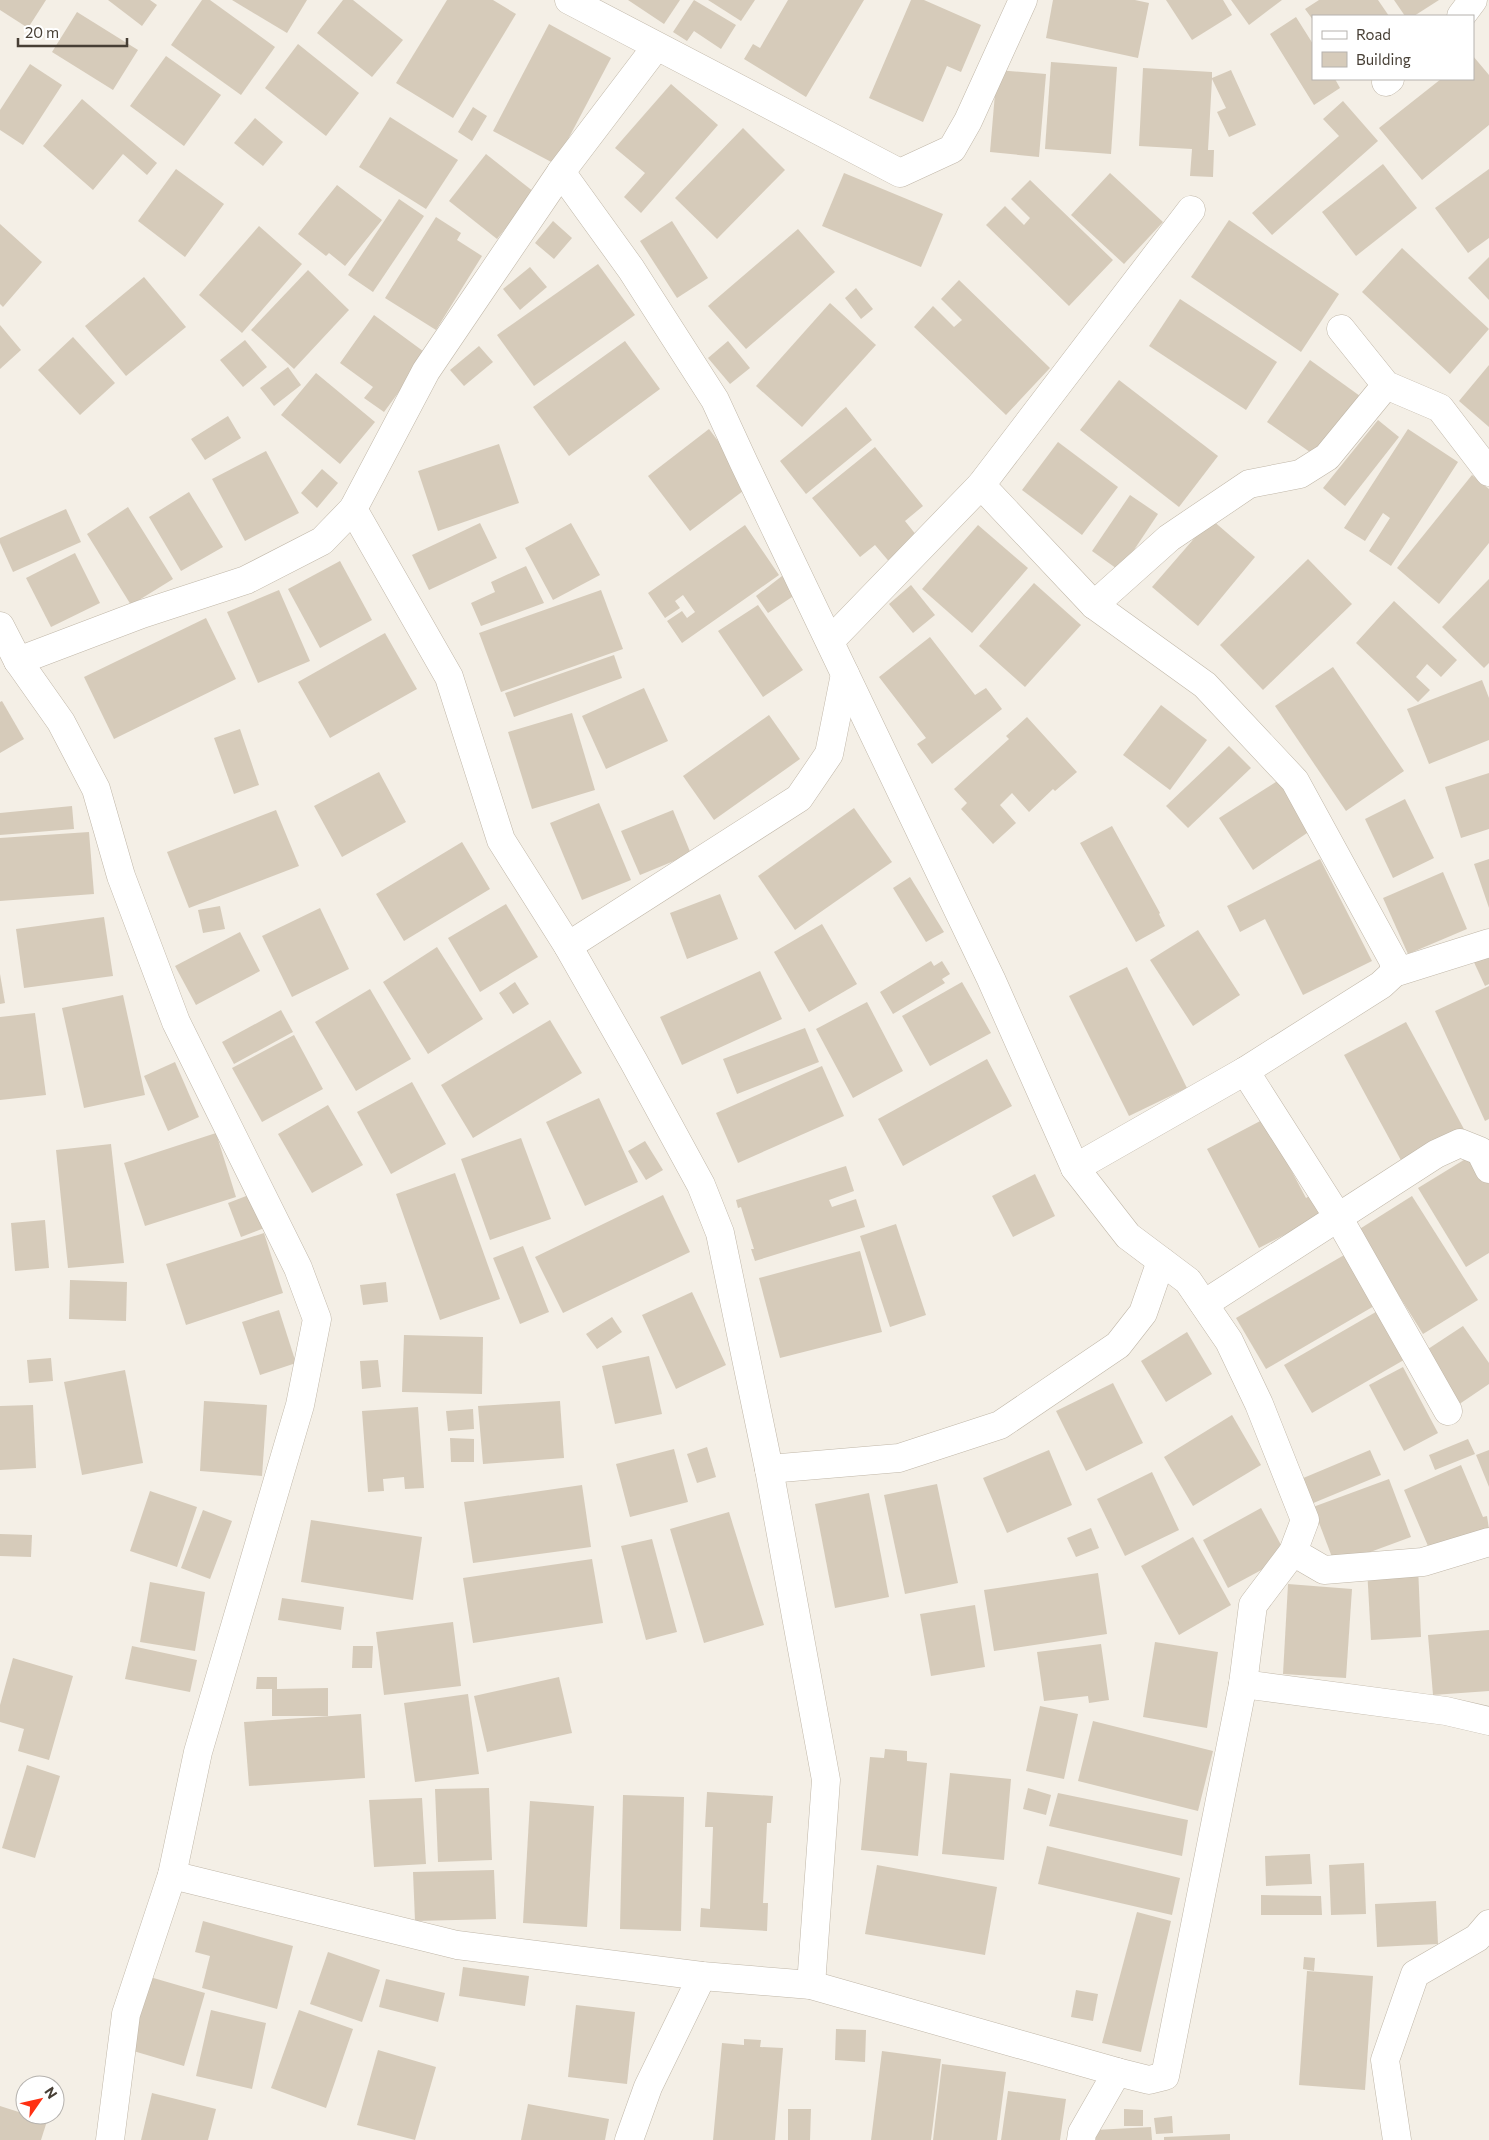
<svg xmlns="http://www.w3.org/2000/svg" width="1489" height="2140" viewBox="0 0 1489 2140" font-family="Commissioner,sans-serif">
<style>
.building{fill:#d6cbba}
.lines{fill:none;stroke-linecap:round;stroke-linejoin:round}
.minor-casing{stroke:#c0b7a8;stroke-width:29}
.minor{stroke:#fff;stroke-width:28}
</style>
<rect width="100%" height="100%" fill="#f4efe6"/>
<g class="building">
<polygon points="0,0 46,0 28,28 0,10"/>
<polygon points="108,0 150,0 157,5 142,26"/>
<polygon points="202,0 210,0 275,47 241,95 171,45"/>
<polygon points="232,0 307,0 287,33"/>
<polygon points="343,0 353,0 403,40 372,77 317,33"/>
<polygon points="447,0 493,0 516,14 453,118 396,83"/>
<polygon points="628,0 680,0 664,24"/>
<polygon points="694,0 736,25 721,49 694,31 687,41 673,32"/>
<polygon points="708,0 755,0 741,21"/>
<polygon points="788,0 864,0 806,97 744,59 753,44 760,48"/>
<polygon points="911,0 924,0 981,25 961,72 947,66 923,122 869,98"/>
<polygon points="1053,0 1135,0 1149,3 1138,58 1046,38"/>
<polygon points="1166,0 1223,0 1232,15 1192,40"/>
<polygon points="1231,0 1282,0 1249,25"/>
<polygon points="1319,0 1378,0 1389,16 1313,16 1313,20 1305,9"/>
<polygon points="1394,0 1439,0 1414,16 1405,16"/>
<polygon points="77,12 138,50 113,90 52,52"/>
<polygon points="1296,17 1313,44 1313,79 1335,79 1340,88 1314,105 1270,34"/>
<polygon points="549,24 611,58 555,164 493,131"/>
<polygon points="298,44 359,93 326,136 265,88"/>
<polygon points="166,56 221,95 184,146 130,106"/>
<polygon points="1473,56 1489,75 1489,125 1422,180 1379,128 1441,79 1473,79"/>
<polygon points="1051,62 1117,67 1111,154 1045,149"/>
<polygon points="30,64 62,85 23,145 0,130 0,110"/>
<polygon points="1143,68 1212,72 1212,78 1231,70 1256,125 1229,137 1217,112 1226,108 1212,79 1208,150 1214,150 1213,177 1190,176 1192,149 1139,146"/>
<polygon points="997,70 1046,74 1039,157 990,152"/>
<polygon points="671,84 718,125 641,213 624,197 645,173 615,148"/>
<polygon points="82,99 157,163 147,175 123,154 93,190 43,146"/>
<polygon points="1343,101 1378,141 1272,235 1252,213 1339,136 1323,119"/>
<polygon points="473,107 487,116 472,141 458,132"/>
<polygon points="390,117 458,160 426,209 359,167"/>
<polygon points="255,118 283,142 263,166 234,143"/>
<polygon points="743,128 785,170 717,239 675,198"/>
<polygon points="486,154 534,192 497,239 449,201"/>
<polygon points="1383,164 1417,208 1356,256 1322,212"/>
<polygon points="176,169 224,204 185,257 138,221"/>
<polygon points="1489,169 1489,238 1468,253 1435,208"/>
<polygon points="844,173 943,214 921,267 822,226"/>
<polygon points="1110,173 1163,222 1124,264 1071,215"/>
<polygon points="1030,180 1113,260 1069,306 986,225 1005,206 1024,225 1030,218 1011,199"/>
<polygon points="337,185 382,220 345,266 329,253 326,256 298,234"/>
<polygon points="399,199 424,216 373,292 348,275"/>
<polygon points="436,217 461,233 457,240 482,256 436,330 385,298"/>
<polygon points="1229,220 1339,294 1301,352 1191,277"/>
<polygon points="553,221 572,238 554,259 535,243"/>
<polygon points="672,221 708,278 677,298 640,241"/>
<polygon points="0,224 42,262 3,307 0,304"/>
<polygon points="259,226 302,264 242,333 199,295"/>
<polygon points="798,229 835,272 746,349 708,306"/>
<polygon points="1402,248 1489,329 1450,374 1362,292"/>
<polygon points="1489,257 1489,300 1468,278"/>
<polygon points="598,264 635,315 534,386 497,335"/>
<polygon points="530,267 547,287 520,310 503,289"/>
<polygon points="308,270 349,310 294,369 251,330"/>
<polygon points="144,277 186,327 126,376 85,326"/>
<polygon points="959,280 1050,368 1006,415 914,327 933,306 954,327 962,320 941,299"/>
<polygon points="856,288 873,309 861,319 845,298"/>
<polygon points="1180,299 1277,362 1246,410 1149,346"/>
<polygon points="830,303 876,345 802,427 756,386"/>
<polygon points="374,315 427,354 384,412 364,398 373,387 340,363"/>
<polygon points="0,325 21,350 0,369"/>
<polygon points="73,337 115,383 80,415 38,370"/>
<polygon points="245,340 267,367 243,387 220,360"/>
<polygon points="625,341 660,389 569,456 533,407"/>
<polygon points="728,341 750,368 730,384 708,358"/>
<polygon points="479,346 493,362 464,386 450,370"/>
<polygon points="1310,360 1360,396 1317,457 1267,422"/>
<polygon points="1489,365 1489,427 1459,401"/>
<polygon points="288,367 301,385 274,406 260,388"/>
<polygon points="316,373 375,422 340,464 281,415"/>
<polygon points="1119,380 1218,456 1179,507 1080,430"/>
<polygon points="846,407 872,440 806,494 780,461"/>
<polygon points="228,416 241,438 205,460 191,439"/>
<polygon points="1378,420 1399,437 1345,506 1323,488"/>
<polygon points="709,429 751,485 690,531 648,476"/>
<polygon points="1408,429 1458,462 1391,566 1369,551 1390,518 1383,513 1365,541 1344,528"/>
<polygon points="1058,442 1118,487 1082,535 1022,490"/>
<polygon points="499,444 519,503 438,531 418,471"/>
<polygon points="875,447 923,506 905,521 921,541 892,565 875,545 860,557 812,498"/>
<polygon points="266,451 299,513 245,541 212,479"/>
<polygon points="322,469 338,483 317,508 301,493"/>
<polygon points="1472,475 1489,489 1489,543 1439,604 1397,568"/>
<polygon points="189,492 223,547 181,571 149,517"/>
<polygon points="1130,495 1158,514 1120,571 1092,551"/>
<polygon points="128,507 173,579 131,605 87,534"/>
<polygon points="66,509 81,542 13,572 0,543 0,538"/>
<polygon points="1211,519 1255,557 1198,626 1152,587"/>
<polygon points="480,523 497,558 429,590 412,555"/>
<polygon points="571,523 600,575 553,600 525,548"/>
<polygon points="745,525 779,575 682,643 667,621 682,611 687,618 695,612 683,595 675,601 680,608 665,618 648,593"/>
<polygon points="978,525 1028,568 972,633 922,589"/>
<polygon points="75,553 100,603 51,627 26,578"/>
<polygon points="1308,559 1352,604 1263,690 1220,645"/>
<polygon points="340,561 372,620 320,648 288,589"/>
<polygon points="526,566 544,603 481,626 471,603 495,592 491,582"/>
<polygon points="782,576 795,595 768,613 756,596"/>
<polygon points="1489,579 1489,663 1484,668 1442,627"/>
<polygon points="1034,583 1081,625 1025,687 979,646"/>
<polygon points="911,585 935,615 913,633 889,604"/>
<polygon points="279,590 310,661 258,683 227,612"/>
<polygon points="601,590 623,649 501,692 479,633"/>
<polygon points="1394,601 1457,660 1441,677 1427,664 1416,677 1430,690 1418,702 1356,643"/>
<polygon points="758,605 803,670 763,697 718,631"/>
<polygon points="206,618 236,679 114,739 84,677"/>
<polygon points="385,633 417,689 330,738 298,682"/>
<polygon points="930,637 975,695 986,688 1002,709 932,764 917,744 926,738 879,677"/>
<polygon points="614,655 622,678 514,717 505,693"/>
<polygon points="1333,667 1404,771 1346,811 1275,706"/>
<polygon points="1482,680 1489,698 1489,740 1429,764 1407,709"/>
<polygon points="644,688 668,741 606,769 582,716"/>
<polygon points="2,701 24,739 0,753 0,702"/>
<polygon points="1161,705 1207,740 1170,790 1123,755"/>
<polygon points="572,713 595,790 532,809 508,732"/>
<polygon points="769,715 800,759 714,820 683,776"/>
<polygon points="1027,717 1077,772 1055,791 1053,789 1029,812 1012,793 1000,805 1016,823 993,844 961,809 967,803 954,789 1009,739 1006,736"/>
<polygon points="240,729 259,785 234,794 214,738"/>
<polygon points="1229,746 1251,768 1188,828 1166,806"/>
<polygon points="379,772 406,822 342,857 314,806"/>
<polygon points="1489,773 1489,829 1461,838 1445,787"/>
<polygon points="1279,780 1310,831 1253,870 1219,818"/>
<polygon points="1405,799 1434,858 1393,878 1365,819"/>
<polygon points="599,803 631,880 582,900 550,823"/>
<polygon points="72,806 74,829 0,835 0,813"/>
<polygon points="854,808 892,862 795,930 758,876"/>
<polygon points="276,810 299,866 189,908 167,852"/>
<polygon points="673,810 691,854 640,875 621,831"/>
<polygon points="1112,826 1160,913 1159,914 1165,926 1136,942 1080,843"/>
<polygon points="89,832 94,894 0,901 0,838"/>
<polygon points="462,842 490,889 404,941 376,894"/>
<polygon points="1320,859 1372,961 1303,995 1265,919 1240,932 1227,906"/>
<polygon points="1489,859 1489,908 1474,864"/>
<polygon points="1443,872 1467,929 1408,954 1383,898"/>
<polygon points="910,877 944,932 926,942 893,888"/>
<polygon points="720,894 738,939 687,959 670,913"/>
<polygon points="506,904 538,957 480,992 448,938"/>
<polygon points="220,906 225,929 203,933 198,910"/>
<polygon points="320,908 349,969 292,997 262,936"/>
<polygon points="104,917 113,976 24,988 16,929"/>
<polygon points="822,924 857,984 809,1012 774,952"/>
<polygon points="1198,930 1240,995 1193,1026 1150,960"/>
<polygon points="240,932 260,971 196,1005 175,966"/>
<polygon points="437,947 483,1019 428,1054 383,982"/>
<polygon points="1489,950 1489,984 1485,986 1472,958"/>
<polygon points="931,961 934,966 942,961 950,974 942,979 945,983 893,1014 880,992"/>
<polygon points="1127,967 1187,1088 1129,1116 1069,996"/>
<polygon points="760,971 782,1019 682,1065 660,1017"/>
<polygon points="0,974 5,1003 0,1004"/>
<polygon points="515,982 529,1004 513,1014 499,993"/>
<polygon points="962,982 991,1033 930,1066 902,1016"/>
<polygon points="1489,986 1489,1119 1485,1121 1435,1011"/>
<polygon points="370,989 411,1059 356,1091 315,1022"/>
<polygon points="123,995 145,1095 84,1108 62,1008"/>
<polygon points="867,1002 903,1071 853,1098 816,1029"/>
<polygon points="281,1010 293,1032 234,1064 222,1042"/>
<polygon points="35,1013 46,1095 0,1100 0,1017"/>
<polygon points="550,1020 582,1073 473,1138 441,1085"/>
<polygon points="1406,1022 1465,1131 1403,1164 1344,1055"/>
<polygon points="805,1028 819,1062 737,1094 723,1059"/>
<polygon points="294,1035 323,1089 262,1122 232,1068"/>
<polygon points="987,1059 1012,1106 903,1166 878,1119"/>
<polygon points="175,1062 199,1117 168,1131 144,1076"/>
<polygon points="822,1066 844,1116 738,1163 716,1113"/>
<polygon points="412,1082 446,1144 391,1174 357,1112"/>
<polygon points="599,1098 638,1182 585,1206 546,1122"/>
<polygon points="328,1105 363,1165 312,1193 278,1134"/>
<polygon points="1264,1119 1306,1198 1316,1192 1327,1213 1259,1248 1207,1149"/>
<polygon points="216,1133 236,1197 145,1226 124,1163"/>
<polygon points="521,1138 551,1219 490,1240 461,1159"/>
<polygon points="645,1141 663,1170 646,1180 628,1151"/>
<polygon points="111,1144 124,1263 68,1268 56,1150"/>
<polygon points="1472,1155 1489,1184 1489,1253 1466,1267 1418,1188"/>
<polygon points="846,1166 854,1191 829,1200 832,1207 856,1199 865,1227 755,1261 751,1249 754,1249 741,1207 738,1208 736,1200"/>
<polygon points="455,1173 500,1299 440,1320 396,1194"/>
<polygon points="1035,1174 1055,1216 1013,1237 992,1196"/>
<polygon points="254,1193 267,1227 241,1237 228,1203"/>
<polygon points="663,1195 690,1252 563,1313 535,1257"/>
<polygon points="1412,1196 1478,1300 1423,1334 1358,1230"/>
<polygon points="45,1220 49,1268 15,1271 11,1223"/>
<polygon points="896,1224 926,1315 890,1327 860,1236"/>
<polygon points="264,1233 283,1293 186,1325 166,1264"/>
<polygon points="523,1246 549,1312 520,1324 493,1258"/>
<polygon points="860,1251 882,1332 780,1358 759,1278"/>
<polygon points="1351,1251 1381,1302 1266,1369 1236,1318"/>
<polygon points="70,1280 127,1282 126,1321 69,1319"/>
<polygon points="386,1282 388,1302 363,1305 360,1285"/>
<polygon points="692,1292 726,1365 676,1389 642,1315"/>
<polygon points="1381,1309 1409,1357 1312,1413 1284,1365"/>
<polygon points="279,1310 296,1363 260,1375 242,1322"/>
<polygon points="612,1317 622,1332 597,1349 586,1334"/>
<polygon points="1463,1326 1489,1363 1489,1384 1458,1405 1422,1353"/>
<polygon points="1187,1332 1212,1374 1166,1402 1141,1361"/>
<polygon points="404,1335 483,1337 482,1394 402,1392"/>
<polygon points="649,1356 662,1414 615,1424 602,1366"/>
<polygon points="51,1358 53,1381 29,1383 27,1360"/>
<polygon points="378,1360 381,1387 362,1389 360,1361"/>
<polygon points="1403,1367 1438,1433 1404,1451 1369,1385"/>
<polygon points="125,1370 143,1463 82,1475 64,1382"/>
<polygon points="1113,1383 1143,1443 1086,1471 1056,1411"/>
<polygon points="204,1401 267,1405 262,1476 200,1471"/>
<polygon points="560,1401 564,1458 483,1464 478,1406"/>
<polygon points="33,1405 36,1468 0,1470 0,1406"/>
<polygon points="418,1407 424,1488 405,1489 404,1477 383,1479 384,1491 368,1492 362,1411"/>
<polygon points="473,1409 474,1429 448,1431 446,1411"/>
<polygon points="1232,1415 1261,1465 1193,1506 1164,1457"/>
<polygon points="450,1438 474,1439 474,1462 451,1462"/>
<polygon points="1468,1439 1475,1454 1435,1470 1429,1455"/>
<polygon points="707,1447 716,1477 697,1483 687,1454"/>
<polygon points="674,1449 688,1502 630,1517 616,1464"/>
<polygon points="1049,1450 1072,1505 1007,1533 983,1478"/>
<polygon points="1370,1450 1381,1475 1311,1504 1301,1479"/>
<polygon points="1489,1450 1489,1487 1476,1455"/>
<polygon points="1461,1465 1483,1517 1487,1516 1489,1529 1431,1553 1404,1490"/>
<polygon points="1152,1472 1179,1530 1125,1556 1097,1499"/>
<polygon points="1389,1479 1411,1537 1335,1565 1313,1507"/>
<polygon points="937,1484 958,1583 905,1594 884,1495"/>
<polygon points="582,1485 591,1547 473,1563 464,1502"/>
<polygon points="150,1491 197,1507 177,1567 130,1551"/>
<polygon points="869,1493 889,1597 835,1608 815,1504"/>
<polygon points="1261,1508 1287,1556 1228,1588 1203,1540"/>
<polygon points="203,1510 232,1521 210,1579 181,1568"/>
<polygon points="729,1512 764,1625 704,1643 670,1529"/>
<polygon points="311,1520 422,1537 413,1600 301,1582"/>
<polygon points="1091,1528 1099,1548 1076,1557 1067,1538"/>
<polygon points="0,1534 32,1535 31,1557 0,1556"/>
<polygon points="1193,1537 1231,1605 1179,1635 1141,1566"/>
<polygon points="652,1539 677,1632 646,1640 621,1546"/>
<polygon points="592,1559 603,1623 473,1643 463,1578"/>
<polygon points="1418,1566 1421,1637 1371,1640 1367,1568"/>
<polygon points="1098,1573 1107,1634 994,1651 984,1590"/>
<polygon points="150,1582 205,1592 195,1651 140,1642"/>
<polygon points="1288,1584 1352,1589 1346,1678 1283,1674"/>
<polygon points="282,1598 344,1607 341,1630 278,1620"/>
<polygon points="975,1605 985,1667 931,1676 920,1614"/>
<polygon points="453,1622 461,1686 384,1695 376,1632"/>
<polygon points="1489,1630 1489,1691 1433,1695 1428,1635"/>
<polygon points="1155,1642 1218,1652 1207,1728 1143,1717"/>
<polygon points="1101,1644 1109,1700 1089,1703 1088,1696 1044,1701 1037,1652"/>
<polygon points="132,1646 197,1660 190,1692 125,1679"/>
<polygon points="353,1646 373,1646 372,1668 352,1668"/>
<polygon points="13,1658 73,1676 49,1760 18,1751 24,1729 0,1722 0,1705"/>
<polygon points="257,1677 277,1677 277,1689 328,1688 328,1716 272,1716 272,1689 256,1689"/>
<polygon points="559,1677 572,1733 487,1752 474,1696"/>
<polygon points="468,1694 479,1774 415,1782 404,1703"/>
<polygon points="1040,1706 1078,1714 1064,1779 1026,1771"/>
<polygon points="361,1714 365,1778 249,1786 244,1722"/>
<polygon points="1093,1721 1213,1751 1198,1811 1078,1781"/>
<polygon points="885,1749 907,1751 907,1761 927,1763 918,1856 861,1850 870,1757 884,1758"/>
<polygon points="27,1765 60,1776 35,1858 2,1848"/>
<polygon points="950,1773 1011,1779 1004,1860 942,1854"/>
<polygon points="489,1788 492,1860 438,1862 435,1789"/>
<polygon points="1028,1788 1051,1795 1046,1815 1023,1809"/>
<polygon points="707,1792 773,1796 771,1823 767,1823 763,1903 768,1903 767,1931 700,1927 701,1908 710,1909 713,1827 705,1827"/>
<polygon points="1058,1793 1188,1820 1182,1856 1049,1826"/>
<polygon points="623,1795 684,1797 681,1931 620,1929"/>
<polygon points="422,1798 426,1864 374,1867 369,1800"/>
<polygon points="530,1801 594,1806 587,1927 523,1923"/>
<polygon points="1047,1846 1180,1878 1172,1915 1038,1884"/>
<polygon points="1310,1854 1312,1884 1266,1886 1265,1856"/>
<polygon points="1364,1863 1366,1914 1331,1915 1329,1865"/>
<polygon points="877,1865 997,1887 985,1955 865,1934"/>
<polygon points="494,1870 496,1919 415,1921 413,1872"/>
<polygon points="1261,1895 1321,1896 1322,1915 1261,1915"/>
<polygon points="1436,1901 1438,1944 1377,1947 1375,1904"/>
<polygon points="1137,1912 1171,1921 1141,2052 1102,2043"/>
<polygon points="203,1921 293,1946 277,2009 202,1988 210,1956 195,1952"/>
<polygon points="328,1952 380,1970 362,2022 310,2004"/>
<polygon points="1304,1957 1315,1958 1314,1971 1303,1969"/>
<polygon points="463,1967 529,1976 525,2006 459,1996"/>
<polygon points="1307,1971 1373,1976 1365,2090 1299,2085"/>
<polygon points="150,1977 205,1993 184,2066 130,2050"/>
<polygon points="386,1979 445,1993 438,2022 379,2007"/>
<polygon points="1076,1990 1098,1994 1093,2021 1071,2017"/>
<polygon points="576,2005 635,2012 627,2084 568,2077"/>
<polygon points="211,2010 266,2023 252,2089 196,2076"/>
<polygon points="299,2010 353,2029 326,2108 271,2088"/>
<polygon points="836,2029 866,2030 865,2062 835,2060"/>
<polygon points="744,2039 761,2040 760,2047 783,2048 775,2140 713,2140 722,2043 744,2045"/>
<polygon points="378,2050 436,2067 415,2140 357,2125"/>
<polygon points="882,2051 941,2059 931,2140 871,2140"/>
<polygon points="942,2064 1006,2072 997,2140 933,2140"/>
<polygon points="1008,2091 1066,2099 1060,2140 1001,2140"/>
<polygon points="152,2093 216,2109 208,2140 141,2140"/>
<polygon points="528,2104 609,2119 605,2140 521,2140"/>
<polygon points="0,2106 47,2121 41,2140 0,2140"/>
<polygon points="788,2109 811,2109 810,2140 788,2140"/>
<polygon points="1124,2109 1143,2110 1143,2126 1124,2126"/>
<polygon points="1172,2116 1173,2133 1156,2134 1154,2118"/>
<polygon points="1151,2127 1152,2140 1096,2140 1095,2130"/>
<polygon points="1230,2134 1230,2140 1164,2140 1164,2137"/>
</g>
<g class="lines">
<g class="minor-casing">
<g id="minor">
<polyline points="569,0 900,173 952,149 968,121 1023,0"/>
<polyline points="1461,16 1473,0"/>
<polyline points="1386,82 1390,79"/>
<polyline points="1341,329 1386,385 1440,408 1489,472"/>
<polyline points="981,485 1094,605 1205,685 1295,781 1394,962 1394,973"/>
<polyline points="353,509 449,677 501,840 568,946 634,1062 701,1185 720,1233 769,1469 826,1780 811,1985"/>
<polyline points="1094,605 1169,538 1249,484 1300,474 1327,457 1386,385"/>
<polyline points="0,626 18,661 61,722 96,789 121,876 176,1022 298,1268 317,1319 300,1405 198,1752 172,1875 126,2014 110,2140"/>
<polyline points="830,641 981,485 1191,210"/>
<polyline points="18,661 142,614 246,580 322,541 353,509 426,371 561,172 656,47"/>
<polyline points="568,946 799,798 829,754 845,674"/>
<polyline points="1245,1071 1338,1217 1448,1411"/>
<polyline points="1075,1168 1245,1071 1381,985 1394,973 1489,943"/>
<polyline points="1204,1304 1436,1154 1460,1143 1480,1151 1489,1169"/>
<polyline points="769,1469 899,1458 1000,1425 1118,1345 1143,1313 1161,1261"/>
<polyline points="1293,1552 1324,1570 1423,1562 1489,1542"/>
<polyline points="1243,1684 1446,1711 1489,1721"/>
<polyline points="172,1875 457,1945 702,1976 811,1985 1117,2072 1149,2080 1165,2076 1243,1684 1253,1605 1293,1552 1305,1520 1259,1404 1229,1341 1188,1281 1128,1236 1075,1168 991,979 744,463 715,400 631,269 561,172"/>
<polyline points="629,2140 648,2087 702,1976"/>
<polyline points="1081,2140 1082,2133 1117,2072"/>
<polyline points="1397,2140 1385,2060 1415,1974 1477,1938 1489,1924"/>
</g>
</g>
<use href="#minor" class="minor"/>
</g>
<rect x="1312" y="15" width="162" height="65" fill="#ffffff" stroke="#b5b2ae"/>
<rect x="1322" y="31" width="25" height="8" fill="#ffffff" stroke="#b5b2ae"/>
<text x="1356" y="40" font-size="15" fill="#473f35">Road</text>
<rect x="1322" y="52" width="25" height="15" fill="#d6cbba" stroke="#b5b2ae"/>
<text x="1356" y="65" font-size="15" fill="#473f35">Building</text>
<g transform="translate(40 2100) rotate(56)"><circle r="24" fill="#ffffff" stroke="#b5b2ae"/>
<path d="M0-4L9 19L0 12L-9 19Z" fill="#ff3012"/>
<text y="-8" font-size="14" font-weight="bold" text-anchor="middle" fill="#473f35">N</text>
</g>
<path d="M18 38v8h109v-8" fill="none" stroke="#473f35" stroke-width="2.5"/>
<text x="25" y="38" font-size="15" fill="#473f35" stroke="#ffffff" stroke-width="4" paint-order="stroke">20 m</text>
</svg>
